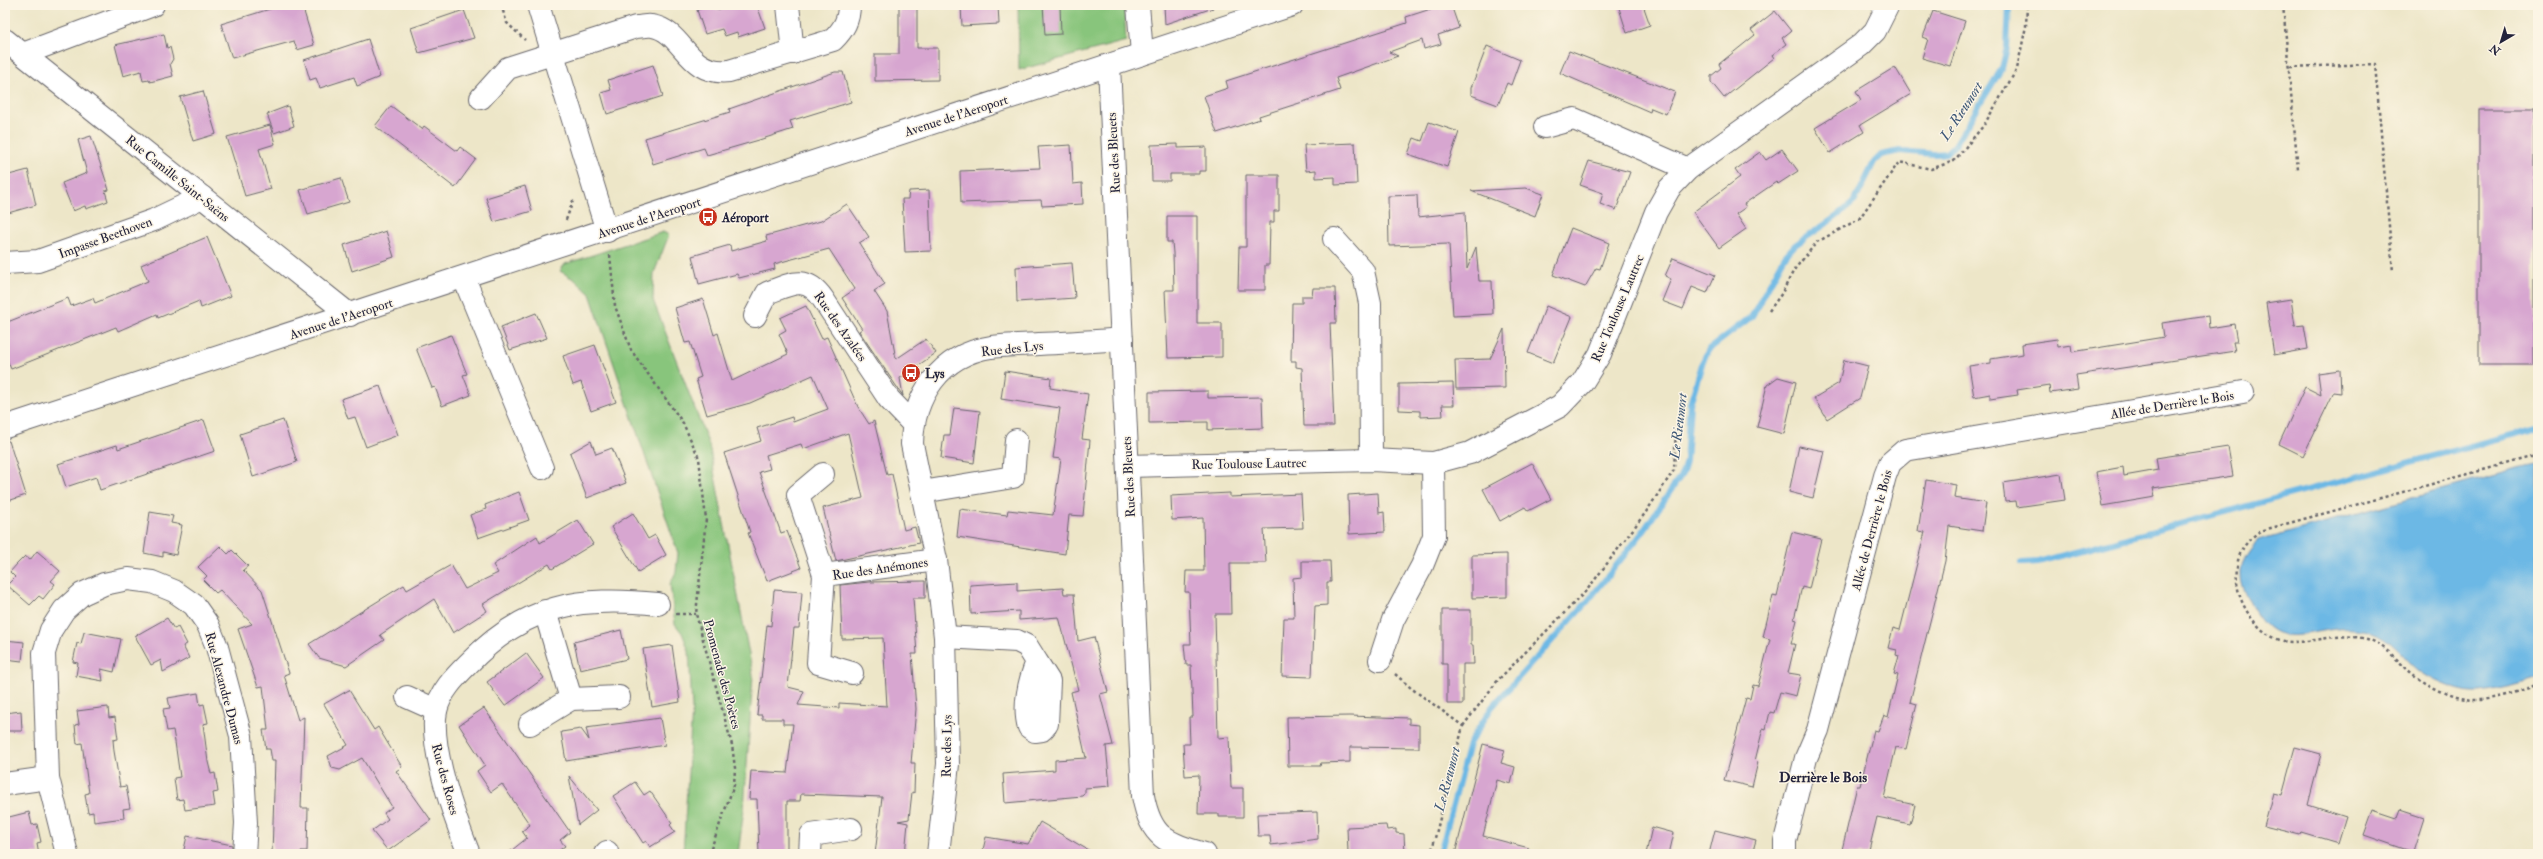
<svg xmlns="http://www.w3.org/2000/svg" width="2543" height="859" viewBox="0 0 2543 859" font-family="'IM FELL Double Pica',serif">
<style>
.green{fill:#88c57b;stroke:#55745b}
.water{fill:#6cb8e5;stroke:#476d90}
.lines{fill:none;stroke-linecap:round;stroke-linejoin:round}
.stream{stroke:#6cb8e5;stroke-width:6}
.building{fill:#d7a6d0}
.minor-casing{stroke:#69676c;stroke-width:24}
.path{stroke:#69676c;stroke-width:2.5;stroke-dasharray:3 3;stroke-linecap:butt}
.minor{stroke:#fff;stroke-width:22}
.labels{text-anchor:middle;stroke-width:3;stroke-linejoin:round;paint-order:stroke}
.street-label{font-size:13px;fill:#22223b;stroke:#fcf5e5}
.poi-label{font-size:13px;font-weight:bold;fill:#22223b;stroke:#fcf5e5;text-anchor:start}
.water-label{font-size:14px;font-style:italic;fill:#3c5676;stroke:#fcf5e5}
.neighbourhood-label{font-size:14px;font-weight:bold;fill:#22223b;stroke:#fcf5e5}
</style>
<rect width="100%" height="100%" fill="#fcf5e5"/>
<filter id="ink" filterUnits="userSpaceOnUse"><feTurbulence type="fractalNoise" baseFrequency=".025" numOctaves="2"/><feDisplacementMap in="SourceGraphic" scale="8" xChannelSelector="R" yChannelSelector="G"/><feConvolveMatrix kernelMatrix="1 2 1 2 8 2 1 2 1" color-interpolation-filters="sRGB"/></filter>
<filter id="wash" filterUnits="userSpaceOnUse"><feTurbulence type="fractalNoise" baseFrequency=".012" numOctaves="4" result="noise"/><feDisplacementMap in="SourceGraphic" scale="16" xChannelSelector="R" yChannelSelector="G"/><feGaussianBlur stdDeviation="0.9" result="paint"/><feColorMatrix in="noise" values="0 0 0 0 0 0 0 0 0 0 0 0 0 0 0 0 0 1.4 0 .05"/><feComposite in="paint" operator="in"/></filter>
<g filter="url(#wash)">
<rect width="100%" height="100%" fill="#ede6c8"/>
<g class="green">
<polygon points="1018,5 1124,5 1126,41 1019,70"/>
<polygon points="663,232 669,235 654,273 653,300 709,445 753,675 744,809 738,854 683,854 692,708 689,651 682,633 675,624 670,584 676,572 678,553 590,294 575,280 560,271 565,264"/>
</g>
<path class="water" d="M2538 465V678C2525 683 2487 693 2473 692 2458 692 2428 679 2417 669 2403 657 2390 637 2371 632 2310 615 2279 672 2244 589 2236 571 2245 553 2258 541L2517 469Z"/>
<g class="lines">
<g class="stream">
<polyline points="2022,563 2038,562 2538,428"/>
<polyline points="1440,854 1469,744 1492,707 1588,601 1642,533 1682,474 1686,461 1690,404 1703,361 1709,349 1752,316 1785,256 1795,245 1836,217 1855,201 1874,162 1881,155 1900,151 1934,154 1947,153 1955,145 2002,68 2007,47 2009,5"/>
</g>
</g>
<g id="blocks">
<g class="building">
<polygon points="283,5 302,5 314,45 297,50 294,41 232,58 221,24"/>
<polygon points="710,5 715,5 716,10 733,5 757,5 765,28 738,37 737,32 725,36 722,29 705,34 697,10"/>
<polygon points="899,5 917,5 917,48 938,48 938,80 875,81 875,54 899,54"/>
<polygon points="961,5 998,5 999,24 962,26"/>
<polygon points="1043,5 1060,5 1061,34 1045,35"/>
<polygon points="1164,5 1212,5 1213,8 1165,24"/>
<polygon points="1443,5 1451,5 1459,28 1438,35 1441,44 1424,49 1422,40 1389,52 1398,56 1336,78 1340,90 1259,116 1260,119 1217,133 1204,96 1228,88 1226,81 1407,23 1406,17"/>
<polygon points="1618,5 1643,5 1650,25 1627,33"/>
<polygon points="464,10 474,38 419,53 411,28"/>
<polygon points="1775,11 1791,31 1782,38 1786,44 1772,55 1774,58 1724,98 1711,82 1711,76 1721,68 1719,64 1755,35 1751,30"/>
<polygon points="1933,11 1965,21 1950,66 1922,58 1928,39 1923,37"/>
<polygon points="164,34 167,48 170,47 173,59 170,64 173,76 150,82 149,80 143,81 141,71 123,76 115,45"/>
<polygon points="368,39 380,77 357,86 354,77 320,88 316,78 310,80 304,60"/>
<polygon points="1487,46 1520,60 1511,85 1507,83 1498,105 1471,95 1471,88"/>
<polygon points="1569,51 1675,92 1666,114 1651,108 1650,112 1560,73"/>
<polygon points="653,65 663,96 607,114 601,93 611,90 608,80"/>
<polygon points="1895,67 1911,94 1860,125 1864,132 1830,153 1815,128 1861,100 1856,91"/>
<polygon points="835,72 843,72 851,102 790,121 793,129 759,140 707,155 704,148 653,164 645,138 730,112 729,109"/>
<polygon points="203,91 216,134 193,141 180,97"/>
<polygon points="288,106 294,126 274,133 267,114"/>
<polygon points="391,106 422,129 424,126 457,151 460,147 476,159 455,188 375,126"/>
<rect x="2479" y="109" width="55" height="256"/>
<polygon points="1429,122 1459,132 1447,167 1408,154 1414,138 1422,141"/>
<polygon points="270,125 275,144 259,149 271,189 245,196 227,137"/>
<polygon points="91,136 109,190 105,191 108,201 86,209 85,206 73,211 62,183 87,173 78,140"/>
<polygon points="1355,143 1357,184 1335,185 1335,177 1316,178 1316,170 1306,171 1304,145"/>
<polygon points="1178,144 1178,148 1206,147 1206,171 1199,171 1199,174 1170,174 1170,181 1152,181 1151,145"/>
<polygon points="1071,145 1073,184 1082,183 1083,204 1042,206 1041,200 961,203 960,171 1040,168 1038,147"/>
<polygon points="1782,149 1798,171 1778,184 1776,182 1744,204 1746,207 1736,214 1746,229 1719,248 1693,212 1740,177 1735,170 1760,152 1766,160"/>
<polygon points="1589,161 1630,172 1616,210 1600,204 1603,193 1580,185"/>
<polygon points="28,170 36,205 8,213 5,198 5,176"/>
<polygon points="1246,175 1279,175 1279,211 1274,211 1274,222 1270,222 1269,265 1265,265 1265,290 1238,290 1239,247 1246,247"/>
<polygon points="341,178 349,202 308,214 300,190"/>
<polygon points="525,186 532,211 494,222 486,198"/>
<polygon points="1526,188 1543,194 1535,216 1471,191"/>
<polygon points="929,190 931,251 905,252 902,199 908,199 909,191"/>
<polygon points="1417,195 1418,217 1465,212 1467,269 1476,247 1479,281 1492,281 1493,314 1453,316 1449,244 1389,246 1388,196"/>
<polygon points="847,204 869,237 859,243 885,284 874,291 887,311 896,359 926,339 936,353 900,378 903,396 859,331 862,329 842,298 855,289 829,249 774,264 775,269 739,278 737,274 699,284 692,256 730,245 731,251 767,241 766,236 821,221"/>
<polygon points="1167,216 1197,216 1197,323 1222,323 1222,357 1168,358 1165,290 1174,290 1173,253 1172,242 1167,242"/>
<polygon points="1571,228 1609,243 1600,269 1596,268 1585,287 1553,275"/>
<polygon points="386,231 394,257 352,271 344,245"/>
<polygon points="207,237 231,296 201,308 199,301 158,318 157,314 118,331 116,327 11,369 5,355 5,323 68,298 71,306 93,298 95,303 148,281 141,265"/>
<polygon points="1673,258 1715,275 1707,293 1692,287 1683,309 1662,301 1671,279 1665,276"/>
<polygon points="1072,263 1075,298 1017,302 1016,267"/>
<polygon points="1313,288 1335,288 1336,323 1330,323 1334,426 1304,426 1302,368 1296,367 1296,361 1291,361 1292,303 1302,303 1302,296 1312,296"/>
<polygon points="703,299 714,335 718,333 732,381 788,354 779,334 786,330 780,318 806,306 822,339 827,337 858,407 869,424 874,421 887,475 892,474 904,530 915,527 919,543 836,561 823,508 863,498 848,433 803,449 801,444 766,455 770,469 759,472 781,533 787,531 801,568 767,581 748,533 750,532 724,453 761,441 757,428 792,417 793,422 828,409 813,375 750,403 707,415 696,379 701,377 690,342 685,343 675,308"/>
<polygon points="2291,299 2295,326 2304,325 2308,349 2274,355 2266,303"/>
<polygon points="1546,306 1572,317 1553,363 1528,353"/>
<polygon points="536,313 547,338 510,350 501,327"/>
<polygon points="2208,316 2209,328 2234,324 2237,342 2233,342 2235,351 2076,375 2078,389 2050,393 2049,385 2017,390 2018,395 1990,399 1990,394 1974,397 1969,366 1991,363 1991,359 2023,354 2022,344 2057,339 2058,347 2071,345 2072,352 2164,337 2162,323"/>
<polygon points="1504,329 1505,388 1456,389 1455,360 1490,359"/>
<polygon points="451,335 467,374 463,375 471,395 442,406 435,387 432,388 416,348"/>
<polygon points="595,345 616,402 591,411 581,382 573,385 563,356"/>
<polygon points="1844,360 1868,366 1860,398 1827,419 1814,398 1839,383"/>
<polygon points="2340,370 2341,393 2334,392 2303,456 2279,444 2305,387 2321,395 2318,373"/>
<polygon points="1005,371 1051,378 1050,388 1088,394 1082,439 1090,440 1083,516 1069,515 1065,554 957,537 960,509 1007,515 1008,510 1053,515 1061,459 1053,458 1060,408 1001,399"/>
<polygon points="1778,377 1796,382 1784,434 1757,427 1767,385"/>
<polygon points="1453,383 1454,405 1442,405 1443,416 1420,417 1420,411 1399,410 1399,384"/>
<polygon points="380,386 398,435 366,447 355,417 348,419 341,399"/>
<polygon points="1208,391 1208,398 1262,397 1263,428 1208,430 1208,422 1149,423 1149,392"/>
<polygon points="954,408 980,411 974,463 941,458 944,435 950,435"/>
<polygon points="204,420 215,451 100,490 96,477 66,487 58,464 117,445 118,449"/>
<polygon points="283,420 297,462 253,477 240,434"/>
<polygon points="5,441 9,441 26,495 5,502"/>
<polygon points="591,441 596,454 612,448 626,483 587,498 570,453"/>
<polygon points="1799,446 1824,451 1813,498 1789,492"/>
<polygon points="2228,447 2233,476 2153,488 2155,497 2102,506 2096,472 2123,467 2124,476 2158,470 2156,458"/>
<polygon points="1532,463 1551,499 1528,511 1525,507 1500,521 1483,489"/>
<polygon points="2061,474 2065,500 2017,507 2016,501 2005,502 2003,483"/>
<polygon points="1926,480 1956,485 1954,498 1986,503 1982,531 1949,526 1945,561 1910,702 1917,704 1906,749 1896,747 1884,798 1915,805 1910,824 1877,817 1868,854 1841,854 1857,786 1860,786 1874,730 1878,731 1884,715 1888,717 1898,675 1894,674 1899,656 1896,655 1897,650 1888,648 1893,628 1900,630 1925,532 1918,531"/>
<polygon points="519,492 529,520 478,538 470,515 486,509 485,505"/>
<polygon points="1230,493 1230,497 1301,494 1303,528 1264,529 1266,563 1230,563 1231,614 1215,614 1218,738 1229,737 1231,788 1243,788 1243,817 1219,817 1219,814 1198,814 1199,775 1185,776 1183,744 1190,744 1189,717 1193,717 1191,665 1186,665 1184,644 1191,644 1189,592 1185,592 1186,571 1204,571 1203,518 1172,520 1171,496"/>
<polygon points="1378,493 1379,513 1384,512 1385,532 1349,534 1348,495"/>
<polygon points="150,512 173,516 171,523 182,525 176,555 163,552 163,557 144,553"/>
<polygon points="633,513 648,539 655,535 666,555 638,572 611,527"/>
<polygon points="578,520 593,544 552,569 549,564 483,604 487,611 453,633 434,599 380,635 384,640 346,666 319,658 309,644 404,585 407,590 451,565 465,589 498,573 493,565 537,536 540,543"/>
<polygon points="1792,532 1821,539 1809,589 1802,587 1794,619 1797,620 1791,644 1795,644 1788,673 1801,675 1796,696 1780,692 1774,713 1770,712 1766,729 1763,728 1755,761 1758,762 1752,787 1724,780 1746,698 1750,699 1753,685 1758,686 1770,639 1763,637 1773,595 1777,596"/>
<polygon points="220,546 228,554 232,550 248,566 243,570 262,590 289,673 284,675 298,720 304,717 301,808 308,808 307,851 301,851 300,854 272,854 275,761 272,761 270,749 266,749 263,730 268,730 263,686 258,687 238,629 252,624 220,590 216,593 203,580 207,576 198,567"/>
<polygon points="37,551 60,571 51,581 55,584 43,599 39,596 30,605 7,585 15,577 10,572 17,564 25,556 30,560"/>
<polygon points="1507,554 1507,597 1472,598 1472,555"/>
<polygon points="1302,561 1330,561 1331,582 1327,582 1327,605 1315,606 1312,677 1282,676 1284,618 1294,618 1293,578 1302,577"/>
<polygon points="925,581 925,598 913,598 917,654 912,654 916,709 911,763 915,763 914,793 912,792 909,819 898,821 908,823 905,854 875,854 882,797 801,794 800,801 787,801 787,854 759,854 757,799 749,799 751,771 787,773 793,724 783,724 783,719 762,719 762,715 757,715 767,625 771,626 774,590 802,592 799,628 794,628 788,687 804,691 798,705 839,708 839,703 887,706 883,638 842,639 840,585 869,582"/>
<polygon points="1017,582 1017,591 1063,588 1064,594 1074,594 1078,641 1094,637 1108,692 1100,694 1113,745 1106,746 1110,786 1085,788 1085,793 1082,796 1005,803 1003,774 1055,770 1055,760 1086,758 1071,692 1078,690 1059,617 1019,620 1019,611 971,614 970,585"/>
<polygon points="1442,610 1471,610 1471,645 1473,645 1474,664 1463,664 1463,704 1447,704 1447,664 1442,664"/>
<polygon points="167,618 174,629 178,627 187,644 183,646 189,658 163,672 161,660 151,665 135,636"/>
<polygon points="621,630 627,659 580,670 574,642"/>
<polygon points="84,632 121,639 114,672 101,669 103,681 76,676 78,663 73,662 77,643 81,644"/>
<polygon points="5,640 24,642 22,661 5,659"/>
<polygon points="672,645 680,702 652,707 643,649"/>
<polygon points="526,653 544,678 505,706 487,682"/>
<polygon points="349,690 374,730 378,727 402,767 396,771 431,820 388,851 372,831 388,819 384,813 392,807 362,758 340,770 332,768 328,756 348,745 324,704"/>
<polygon points="198,693 200,705 204,704 208,723 203,724 208,762 211,774 215,773 218,792 213,793 215,806 185,810 183,799 177,800 174,778 180,777 175,742 173,730 167,731 163,709 170,708 168,698"/>
<polygon points="108,707 109,718 115,717 118,739 113,740 114,751 120,787 126,786 130,808 123,809 124,818 94,822 93,812 88,813 85,794 89,793 82,743 77,744 75,725 79,724 77,711"/>
<polygon points="484,708 570,832 560,840 565,846 554,854 507,854 527,838 522,831 530,825 502,784 491,792 477,771 485,765 459,725"/>
<polygon points="21,711 22,731 5,731 5,713"/>
<polygon points="1350,716 1409,718 1409,724 1419,725 1419,748 1350,747 1350,762 1321,763 1320,766 1288,766 1287,717"/>
<polygon points="660,718 665,745 566,761 561,732 581,729 589,740 586,728"/>
<polygon points="1483,744 1505,750 1501,763 1515,767 1511,784 1497,780 1483,836 1529,848 1528,854 1455,854"/>
<polygon points="2295,747 2321,754 2308,805 2346,817 2338,843 2301,832 2300,835 2264,826 2273,793 2282,795"/>
<polygon points="569,776 597,810 578,825"/>
<polygon points="635,782 644,795 650,791 672,823 670,825 675,832 650,847 646,841 643,843 613,796"/>
<polygon points="2373,810 2397,818 2400,810 2424,818 2413,852 2364,835"/>
<polygon points="29,812 32,825 37,824 41,842 37,843 39,854 5,854 5,818"/>
<polygon points="1317,812 1318,839 1271,845 1270,836 1258,836 1257,814"/>
<polygon points="1040,822 1095,854 1037,854 1033,852 1033,854 982,854 986,837 1028,844"/>
<polygon points="1386,825 1387,830 1396,829 1396,833 1404,834 1405,854 1348,853 1347,827"/>
<polygon points="1652,827 1674,833 1669,854 1646,854"/>
<polygon points="1715,830 1756,840 1752,854 1709,854"/>
<polygon points="187,836 232,845 232,854 183,854"/>
</g>
</g>
</g>
<g filter="url(#ink)">
<use href="#blocks" fill-opacity="0" stroke="#69676c" stroke-width="1"/>
<g class="lines">
<g class="minor-casing">
<g id="minor">
<polyline points="538,5 607,231"/>
<polyline points="788,5 793,53"/>
<polyline points="1138,5 1142,54"/>
<polyline points="5,40 350,315"/>
<polyline points="23,54 153,5"/>
<path d="M1109 65 1143 796C1151 838 1166 843 1205 854"/>
<path d="M481 98 508 68 636 27C641 27 647 25 652 26 684 31 686 76 729 71L833 40C844 29 849 20 849 5"/>
<polyline points="1545,127 1574,119 1688,169"/>
<polyline points="1334,239 1363,271 1370,303 1371,460"/>
<polyline points="5,263 38,261 154,220 202,197"/>
<polyline points="464,278 542,468"/>
<path d="M755 316 767 293C791 284 806 274 823 299L889 399 913 424"/>
<polyline points="5,427 1292,5"/>
<polyline points="1128,466 1371,460 1433,463 1470,453 1560,406 1582,383 1600,354 1656,212 1669,189 1688,169 1861,45 1875,31 1888,5"/>
<polyline points="823,474 798,495 824,575 818,663 852,673"/>
<polyline points="922,492 1013,477 1016,440"/>
<polyline points="824,575 936,560"/>
<polyline points="545,611 571,699"/>
<path d="M945 637 1017 641 1027 646 1037 662C1029 681 1023 707 1029 727L1035 731 1042 730 1047 724 1049 681 1037 662"/>
<polyline points="1380,660 1393,620 1422,566 1434,536 1433,463"/>
<polyline points="407,697 436,710"/>
<polyline points="530,724 571,699 619,697"/>
<polyline points="5,784 48,778"/>
<polyline points="67,854 48,778 44,653 51,630 64,610 82,594 104,584 128,579 152,582 174,591 194,605 208,625 217,647 241,736 246,823 244,854"/>
<path d="M469 854C455 819 429 747 436 711 440 692 455 677 468 664 526 604 578 596 658 604"/>
<polyline points="605,854 607,852"/>
<polyline points="810,854 811,835 851,829"/>
<path d="M938 854 948 764 945 637 936 560 912 444C913 396 940 355 991 347 1007 345 1023 345 1039 344 1067 343 1094 341 1122 339"/>
<polyline points="1785,854 1785,841 1806,758 1818,730 1885,476 1890,463 1905,450 2243,392"/>
</g>
</g>
<g class="path">
<polyline points="501,5 507,23 525,40"/>
<polyline points="2283,5 2298,170"/>
<polyline points="2290,67 2375,64 2393,272"/>
<polyline points="566,220 574,198"/>
<polyline points="610,255 615,306 631,350 683,423 699,458 706,519 696,614 732,745 735,768 734,785 709,854"/>
<polyline points="1769,311 1782,293 1794,270 1817,242 1859,219 1899,162 1931,169 1954,161 1984,125 2017,69 2026,26 2027,5"/>
<path d="M2538 455 2260 531C2241 545 2235 558 2237 582 2239 608 2263 642 2292 642 2319 642 2337 632 2367 639 2382 643 2397 660 2408 670 2425 685 2450 698 2473 700 2490 701 2523 691 2538 684"/>
<polyline points="676,614 696,614"/>
<polyline points="1395,674 1411,688 1463,726 1431,854"/>
<polyline points="1463,726 1498,680 1587,590 1646,512 1674,470 1676,429"/>
</g>
<use href="#minor" class="minor"/>
</g>
</g>
<defs>
<g id="bus-disc" transform="scale(1)"><circle r="9.5" fill="#c8321e" stroke="#fcf5e5"/><path d="M-5-6H5V4H4V6H2V4H-2V6H-4V4H-5ZM-3.5-4V0h7V-4ZM-3.5 1.2v1.5H-2V1.2ZM2 1.2v1.5H3.5V1.2Z" fill="#fff"/></g>
</defs>
<g fill-rule="evenodd">
<use href="#bus-disc" x="708" y="217"/>
<use href="#bus-disc" x="911" y="373"/>
</g>
<g class="labels">
<g class="street-label">
<text transform="translate(956 115) rotate(-18)" y="5">Avenue de l'Aeroport</text>
<text transform="translate(1113 153) rotate(-93)" y="5">Rue des Bleuets</text>
<text transform="translate(178 178) rotate(39)" y="5">Rue Camille Saint-Saëns</text>
<text transform="translate(649 217) rotate(-18)" y="5">Avenue de l'Aeroport</text>
<text transform="translate(105 237) rotate(-20)" y="5">Impasse Beethoven</text>
<text transform="translate(1617 308) rotate(-67)" y="5">Rue Toulouse Lautrec</text>
<text transform="translate(341 318) rotate(-18)" y="5">Avenue de l'Aeroport</text>
<text transform="translate(841 326) rotate(55)" y="5">Rue des Azalées</text>
<text transform="translate(1012 348) rotate(-6)" y="5">Rue des Lys</text>
<text transform="translate(2172 404) rotate(-9)" y="5">Allée de Derrière le Bois</text>
<text transform="translate(1249 463) rotate(-1)" y="5">Rue Toulouse Lautrec</text>
<text transform="translate(1128 477) rotate(-93)" y="5">Rue des Bleuets</text>
<text transform="translate(1871 530) rotate(-75)" y="5">Allée de Derrière le Bois</text>
<text transform="translate(880 568) rotate(-8)" y="5">Rue des Anémones</text>
<text transform="translate(723 674) rotate(75)" y="5">Promenade des Poètes</text>
<text transform="translate(225 688) rotate(75)" y="5">Rue Alexandre Dumas</text>
<text transform="translate(946 746) rotate(-89)" y="5">Rue des Lys</text>
<text transform="translate(446 779) rotate(75)" y="5">Rue des Roses</text>
</g>
<g class="poi-label">
<text x="722" y="222">Aéroport</text>
<text x="925" y="378">Lys</text>
</g>
<g class="water-label">
<text transform="translate(1961 111) rotate(-57)" y="5">Le Rieumort</text>
<text transform="translate(1678 426) rotate(-83)" y="5">Le Rieumort</text>
<text transform="translate(1447 779) rotate(-75)" y="5">Le Rieumort</text>
</g>
<g class="neighbourhood-label">
<text x="1823" y="782">Derrière le Bois</text>
</g>
</g>
<rect width="2543" height="859" fill="none" stroke="#fcf5e5" stroke-width="20"/>
<g transform="translate(2501 42) rotate(218)" stroke="#fcf5e5" stroke-width="3" paint-order="stroke">
<path d="M0-3L7 15L0 10L-7 15Z" fill="#22223b"/>
<text y="-6" font-size="11" font-weight="bold" text-anchor="middle" fill="#22223b">N</text>
</g>
</svg>
